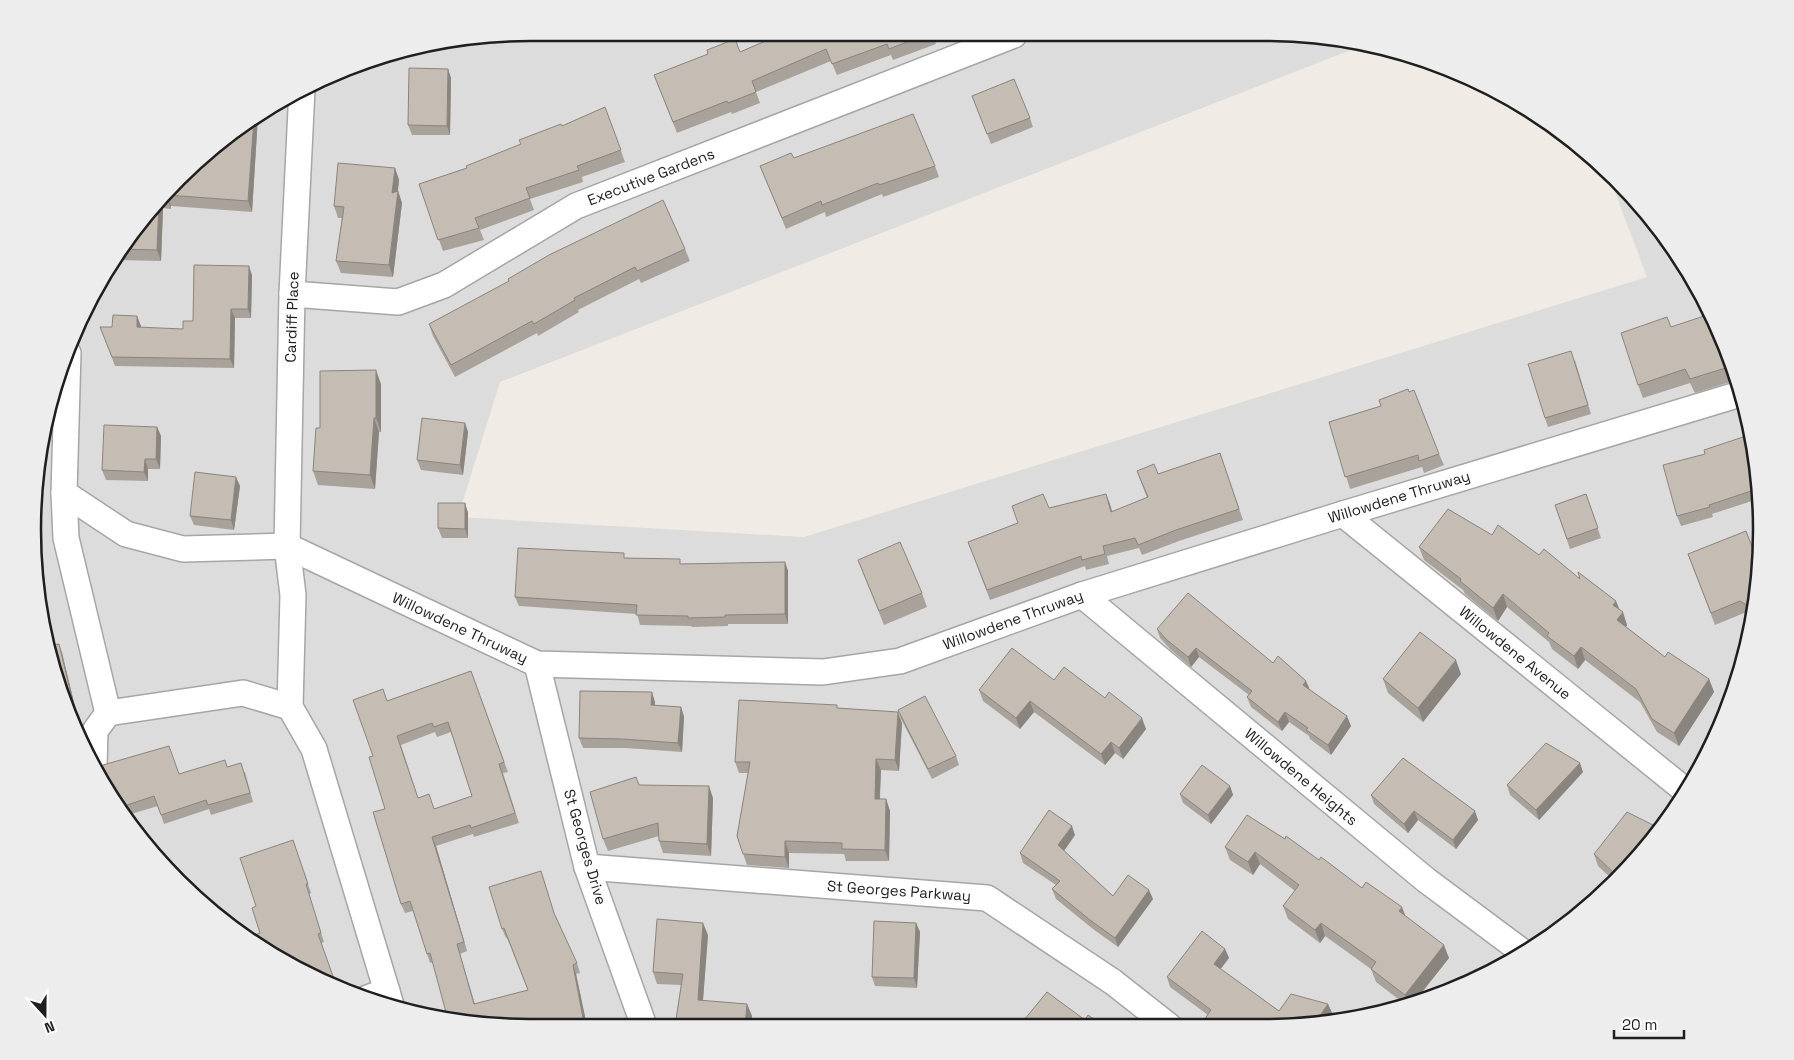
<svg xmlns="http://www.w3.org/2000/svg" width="1794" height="1060" viewBox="0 0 1794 1060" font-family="'Space Grotesk',sans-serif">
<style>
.residential{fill:#dddcdc}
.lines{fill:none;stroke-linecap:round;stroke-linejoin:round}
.minor-casing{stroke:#a6a6a6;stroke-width:28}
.minor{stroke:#fff;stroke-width:25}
.wall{fill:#a9a29b;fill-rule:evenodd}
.shaded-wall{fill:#8a847e}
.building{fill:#c5bcb4;stroke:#8a847e;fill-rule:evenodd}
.labels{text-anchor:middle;stroke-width:4;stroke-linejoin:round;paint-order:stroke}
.street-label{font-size:15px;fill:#1f1f1f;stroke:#fff}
.rim{fill:none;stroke:#1f1f1f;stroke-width:2.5}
</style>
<rect width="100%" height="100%" fill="#f0ece5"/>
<polygon class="residential" points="1297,34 1361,46 500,382 458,517 804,537 1647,277 1607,171 1616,178 1678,254 1724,340 1752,433 1761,530 1752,627 1724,721 1677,807 1592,904 1512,961 1393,1010 1297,1026 497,1026 370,1001 253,943 178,882 135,833 99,778 59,690 42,627 33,530 37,465 59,370 117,253 178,178 227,135 310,84 370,59 465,37"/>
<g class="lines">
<g class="minor-casing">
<g id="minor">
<polyline points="292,294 398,302 444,285 576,206 1014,35"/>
<polyline points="68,353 64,493 66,538 108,713"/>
<polyline points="64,493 126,534 183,549 287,546 537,664 823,672 900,661 1082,595 1343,514 1740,394"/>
<polyline points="1343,514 1686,791"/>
<polyline points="1082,595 1426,880 1524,953"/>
<polyline points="537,664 587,867 644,1026"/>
<polyline points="290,707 293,595 287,546 292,294 302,89"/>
<polyline points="108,713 243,693 290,707 314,749 391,1005"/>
<polyline points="94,768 95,731 108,713"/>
<polyline points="587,867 987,898 1113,982 1169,1026"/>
<polyline points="365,999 387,991"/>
</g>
</g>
<use href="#minor" class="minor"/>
</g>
<g class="wall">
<polygon points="933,35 936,44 893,60 891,55 837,75 831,61 756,92 760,103 732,114 731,112 677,133 654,75 740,52 777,36"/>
<polygon points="392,54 392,58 376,58"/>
<polygon points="448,69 451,78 450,135 412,135 408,125"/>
<polygon points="972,96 1030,118 1033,127 991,144"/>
<polygon points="605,107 625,162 582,177 583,182 530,199 534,210 480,230 484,240 443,251 419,184 467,168 562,126"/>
<polygon points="258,116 252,212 171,206 171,209 163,208 161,261 117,260 115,256 117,253 178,178 227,135"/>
<polygon points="794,158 935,166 939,177 883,197 882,194 826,217 825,212 786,229 760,166"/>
<polygon points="395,168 399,180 398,191 402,203 393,277 341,273 336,261 342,218 338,218 334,206"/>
<polygon points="685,249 690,261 641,283 639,279 578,310 579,312 538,336 537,333 455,377 433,336 429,324"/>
<polygon points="252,275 251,318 235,318 234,368 115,366 100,327 112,327 137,316 141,328 183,329"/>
<polygon points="1671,327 1724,340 1736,380 1695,393 1690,383 1643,398 1638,385"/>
<polygon points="1575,360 1591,414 1548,427 1545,418"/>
<polygon points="381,384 381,432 379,432 375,489 318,485 313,471 320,428"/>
<polygon points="1329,422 1439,454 1444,465 1424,473 1422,467 1350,489"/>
<polygon points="465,423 468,432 463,475 421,470 417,460"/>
<polygon points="157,427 161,436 160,469 148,469 148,481 106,480 102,470"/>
<polygon points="1746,436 1755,460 1758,499 1712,514 1713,517 1681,526 1677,516 1705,454"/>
<polygon points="1220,453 1243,520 1179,541 1142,555 1139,548 1107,556 1109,564 1086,570 1085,566 990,600 968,542 1018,523 1049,508 1106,494 1112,512 1147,498 1137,471 1158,474"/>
<polygon points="240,486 234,530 194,525 190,516"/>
<polygon points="1586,494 1601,538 1570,549 1555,505"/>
<polygon points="465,503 468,513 468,538 442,538 438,528"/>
<polygon points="1492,535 1539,555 1580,579 1620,610 1627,625 1626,627 1665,657 1709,679 1714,692 1679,746 1657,732 1640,702 1585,660 1578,669 1552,649 1549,642 1507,607 1498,621 1465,594 1463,590 1424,560 1419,547"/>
<polygon points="34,549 35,553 43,562 47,607 40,608"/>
<polygon points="1688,554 1758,562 1753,618 1744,613 1715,625"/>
<polygon points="626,558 682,564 785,562 788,571 788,624 728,624 728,626 692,627 691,626 640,625 637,614 519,606 515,597"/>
<polygon points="858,560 922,593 927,607 884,625"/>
<polygon points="1157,629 1273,663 1310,690 1351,726 1331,755 1310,739 1309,736 1289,722 1282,731 1251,707 1247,697 1249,695 1199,657 1191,667 1170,649 1160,638"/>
<polygon points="62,653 76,711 69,713 59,690"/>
<path d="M471 671 508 772 503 773 519 823 474 837 473 834 436 846 467 951 460 954 475 1004 528 990 507 938H506L502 929 541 871 555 917 577 963 580 973 576 974 587 1026H497L447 1016 433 962 430 963 413 911 405 913 401 904 385 809 373 756 387 701ZM435 732 437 737 451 732 472 796 434 809 418 798 401 745Z"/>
<polygon points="1461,674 1423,722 1388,693 1383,679"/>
<polygon points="1054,680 1146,729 1123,759 1115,753 1105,765 1034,712 1020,729 983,701 979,690"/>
<polygon points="655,702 655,705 681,707 684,717 682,752 626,748 583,748 579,738"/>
<polygon points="838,708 902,723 899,771 881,770 880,799 886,799 890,811 889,861 846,861 844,854 789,853 789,868 747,865 737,836 748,773 739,773 735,762"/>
<polygon points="898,710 956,756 959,765 932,779 901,719"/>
<polygon points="227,767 245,772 253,802 211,815 209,809 164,824 158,806 124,816 105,788 179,774"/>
<polygon points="1583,772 1539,820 1510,795 1507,785"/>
<polygon points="1230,786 1233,795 1211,824 1183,803 1180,794"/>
<polygon points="1371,795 1478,820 1456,849 1418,820 1408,833 1374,804"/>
<polygon points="713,798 711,856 663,853 659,841 659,836 608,851 603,839"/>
<polygon points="1659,828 1613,880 1598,866 1594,854"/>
<polygon points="1075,835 1064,851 1113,896 1153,899 1118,947 1093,929 1056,899 1052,889 1056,885 1023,863 1020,853"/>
<polygon points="293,840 311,893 309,894 324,942 321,943 336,984 253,943 260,933 256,906"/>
<polygon points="1225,847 1319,860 1405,916 1449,958 1415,1001 1406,1005 1376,982 1371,969 1325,936 1320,943 1288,919 1283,906 1295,891 1260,864 1253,875 1230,860"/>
<polygon points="916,923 920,932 917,988 875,986 872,977"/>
<polygon points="708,935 703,1001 747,1004 752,1016 751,1026 675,1026 681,985 657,984 653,972"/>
<polygon points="1225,949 1229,958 1220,969 1279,1011 1328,1004 1332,1013 1297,1026 1204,1026 1202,1023 1208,1015 1170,987 1167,977"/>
</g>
<g class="shaded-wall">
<polygon points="448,69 451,78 450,135 447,126"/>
<polygon points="258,116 252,212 248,201 254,119"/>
<polygon points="395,168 399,180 397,196 398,191 402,203 393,277 389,265 392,193"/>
<polygon points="167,195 171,206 171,209 167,198"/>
<polygon points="160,200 163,208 161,261 157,250 159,202"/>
<polygon points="249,266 252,275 251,318 248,309"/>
<polygon points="231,309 235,318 234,368 230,359"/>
<polygon points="137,316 141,326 140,337 137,327"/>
<polygon points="376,370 381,384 381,432 376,418"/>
<polygon points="374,418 379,432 375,489 370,475"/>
<polygon points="465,423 468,432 463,475 460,465"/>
<polygon points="157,427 161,436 160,469 156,459"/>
<polygon points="145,459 148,469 148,481 144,472"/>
<polygon points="236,477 240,486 234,530 231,520"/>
<polygon points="1106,494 1110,504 1115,522 1111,512"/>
<polygon points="465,503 468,513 468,538 465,529"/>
<polygon points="40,553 43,562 47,607 44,598"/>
<polygon points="785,562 788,571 788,624 785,614"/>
<polygon points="1503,594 1507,607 1498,621 1493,608"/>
<polygon points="1616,601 1621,613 1613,605"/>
<polygon points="1623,612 1627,625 1621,633 1617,620"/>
<polygon points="59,644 62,653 76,711 73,702"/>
<polygon points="1581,647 1585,660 1578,669 1574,656"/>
<polygon points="1196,648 1199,657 1191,667 1188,657"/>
<polygon points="1456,660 1461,674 1423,722 1418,708"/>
<polygon points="1709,679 1714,692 1679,746 1674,733"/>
<polygon points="1306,681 1310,690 1303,685"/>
<polygon points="652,692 655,702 654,714 651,705"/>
<polygon points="1030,701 1034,712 1020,729 1016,718"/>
<polygon points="681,707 684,717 682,752 678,743"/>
<polygon points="898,712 902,723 899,771 895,760"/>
<polygon points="1285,712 1289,722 1282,731 1278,722"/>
<polygon points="1347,716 1351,726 1331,755 1328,745"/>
<polygon points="1142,718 1146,729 1123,759 1119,748"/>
<polygon points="1111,742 1115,753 1105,765 1101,754"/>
<polygon points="876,759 881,770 879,810 875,799"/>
<polygon points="1580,763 1583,772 1539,820 1536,810"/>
<polygon points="709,786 713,798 711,856 707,844"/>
<polygon points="1230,786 1233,795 1211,824 1208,815"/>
<polygon points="886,799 890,811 889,861 885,850"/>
<polygon points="1414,811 1418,820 1408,833 1404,824"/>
<polygon points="1475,811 1478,820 1456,849 1453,840"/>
<polygon points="1072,826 1075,835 1061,855 1058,845"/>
<polygon points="432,837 436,846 467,951 464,942"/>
<polygon points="785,841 789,853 789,868 785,857"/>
<polygon points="1255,852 1260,864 1253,875 1248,862"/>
<polygon points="1149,890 1153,899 1118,947 1115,938"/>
<polygon points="1402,907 1407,920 1399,911"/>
<polygon points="703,923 708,935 702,1012 698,1000"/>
<polygon points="916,923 920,932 917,988 914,978"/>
<polygon points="1321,923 1325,936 1320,943 1315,930"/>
<polygon points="1444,945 1449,958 1415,1001 1409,1004 1405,995"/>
<polygon points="1225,949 1229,958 1217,974 1214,964"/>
<polygon points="573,965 576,974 587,1026 583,1018"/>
<polygon points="747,1004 752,1016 751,1026 745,1026"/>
<polygon points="1328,1004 1332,1013 1325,1022 1314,1024"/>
<polygon points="1254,1022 1255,1026 1251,1026"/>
</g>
<g class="building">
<polygon points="925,35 889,49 887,44 832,64 826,49 752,81 756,92 728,103 727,101 673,122 654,75 708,54 707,50 735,39 740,52 777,36"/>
<polygon points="409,68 448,69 447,126 408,125"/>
<polygon points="1014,79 1030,118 987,134 972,96"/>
<polygon points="605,107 621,150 577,166 579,170 526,188 530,198 475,218 479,228 438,240 419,184 467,168 466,166 521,144 519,140 561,124 562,126"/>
<polygon points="913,114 935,166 879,185 878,183 822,205 821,201 782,218 760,166 791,153 794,158"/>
<polygon points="254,119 248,201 167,195 167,198 162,197 178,178 227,135"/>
<polygon points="338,163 395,168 392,193 398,191 389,265 336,261 344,207 334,206"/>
<polygon points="663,200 685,249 637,271 635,267 574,298 575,300 534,324 532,321 451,365 429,324 509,281 508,279 549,255"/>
<polygon points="159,202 157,250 120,249"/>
<polygon points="194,265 249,266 248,309 231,309 230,359 112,357 100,327 112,327 113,315 137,316 137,327 183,329 183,321 193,321"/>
<polygon points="1710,314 1724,340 1732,366 1690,379 1685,369 1638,385 1621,333 1667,317 1671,327"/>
<polygon points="1571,351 1588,405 1545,418 1528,364"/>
<polygon points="376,370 376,418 374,418 370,475 313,471 316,428 320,428 320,371"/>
<polygon points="1408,389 1409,392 1414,390 1439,454 1419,461 1418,455 1345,477 1329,422 1381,406 1379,400"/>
<polygon points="422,418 465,423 460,465 417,460"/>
<polygon points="104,425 157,427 156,459 145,459 144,472 102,470"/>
<polygon points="1746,436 1755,462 1757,489 1709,505 1710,507 1677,516 1663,465 1705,454 1704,450"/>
<polygon points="1220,453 1239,509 1176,530 1138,545 1135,538 1103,546 1105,554 1082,560 1081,556 987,590 968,542 1018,523 1012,506 1043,494 1049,508 1106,494 1111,512 1148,497 1137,471 1154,464 1158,474"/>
<polygon points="195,472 236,477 231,520 190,516"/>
<polygon points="1586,494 1598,528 1567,539 1555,505"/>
<polygon points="438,503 465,503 465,529 438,528"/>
<polygon points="1448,509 1492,535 1498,525 1539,555 1544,549 1580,579 1578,572 1616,601 1613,605 1623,612 1617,620 1665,657 1668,652 1709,679 1674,733 1652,719 1636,689 1581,647 1574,656 1547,636 1549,633 1503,594 1493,608 1460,581 1461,579 1419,547"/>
<polygon points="1746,531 1758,562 1754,609 1740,601 1711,613 1688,554"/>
<polygon points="900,542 922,593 879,611 858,560"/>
<polygon points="518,548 624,553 624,558 680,559 680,564 785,562 785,614 725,615 725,617 688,618 688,616 636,615 637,605 515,597"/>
<polygon points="35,553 40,553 44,598 39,599"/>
<polygon points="1188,593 1273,663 1278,656 1306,681 1303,685 1347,716 1328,745 1306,730 1308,728 1285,712 1278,722 1247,697 1252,691 1196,648 1188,657 1167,640 1157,629"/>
<polygon points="1420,632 1456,660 1418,708 1383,679"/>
<polygon points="59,644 73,702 65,703 59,690 47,646"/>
<polygon points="1012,648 1054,680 1064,667 1105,698 1109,692 1142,718 1119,748 1111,742 1101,754 1030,701 1016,718 979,690"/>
<path d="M471 671 504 762 499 764 515 813 471 828 470 825 432 837 464 942 457 944 474 1004 528 990 504 928 502 929 489 887 541 871 554 913 577 963 573 965 583 1018 557 1026H497L447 1016 430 953 427 954 410 901 401 904 373 812 385 809 369 757 373 756 353 700 383 689 387 701ZM448 722 472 796 434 809 429 794 418 798 397 736 432 723 434 727Z"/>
<polygon points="580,691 652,692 651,705 681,707 678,743 622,739 579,738"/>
<polygon points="925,696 956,756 928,769 898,710"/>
<polygon points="739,700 837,705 837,708 898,712 895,760 876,759 875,799 886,799 885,850 842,849 842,843 785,841 785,857 743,854 737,836 750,762 735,762"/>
<polygon points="1546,743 1580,763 1536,810 1507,785"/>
<polygon points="169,746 179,774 225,760 227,767 241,763 250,793 208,805 206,800 161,815 154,796 118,808 105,788 100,769 103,765"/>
<polygon points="1403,758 1475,811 1453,840 1414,811 1404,824 1371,795"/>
<polygon points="1202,765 1230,786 1208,815 1180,794"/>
<polygon points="636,777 639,785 709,786 707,844 659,841 658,823 603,839 590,792"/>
<polygon points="1049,810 1072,826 1058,845 1113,896 1128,875 1149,890 1115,938 1090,920 1052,889 1060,881 1020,853"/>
<polygon points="1627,812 1659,828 1617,876 1594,854"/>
<polygon points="1247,815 1285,839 1286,836 1319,860 1321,857 1362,888 1366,882 1402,907 1399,911 1444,945 1405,995 1371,969 1376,962 1321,923 1315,930 1283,906 1299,885 1255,852 1248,862 1225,847"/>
<polygon points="293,840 308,884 306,884 321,933 318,934 335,982 333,983 253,943 247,938 260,933 252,908 256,906 240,858"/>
<polygon points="657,919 703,923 698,1000 747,1004 745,1026 675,1026 683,974 653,972"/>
<polygon points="874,921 916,923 914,978 872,977"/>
<polygon points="1202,931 1225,949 1214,964 1279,1011 1291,994 1328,1004 1314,1024 1297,1026 1260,1026 1254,1022 1251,1026 1207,1026 1202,1023 1211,1010 1167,977"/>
<polygon points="1047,992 1085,1020 1088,1015 1104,1026 1019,1026"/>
</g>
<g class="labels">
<g class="street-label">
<text transform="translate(651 177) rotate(-21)" y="5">Executive Gardens</text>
<text transform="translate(292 317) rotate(-88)" y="5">Cardiff Place</text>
<text transform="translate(1399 497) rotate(-17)" y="5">Willowdene Thruway</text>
<text transform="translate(1013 620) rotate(-20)" y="5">Willowdene Thruway</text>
<text transform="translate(460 628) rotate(25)" y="5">Willowdene Thruway</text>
<text transform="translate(1515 653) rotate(39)" y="5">Willowdene Avenue</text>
<text transform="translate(1301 777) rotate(40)" y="5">Willowdene Heights</text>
<text transform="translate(585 847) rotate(74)" y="5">St Georges Drive</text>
<text transform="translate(899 891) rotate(4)" y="5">St Georges Parkway</text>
</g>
</g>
<path d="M0 0H1794V1060H0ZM530 41H1264A489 489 0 0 1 1753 530V530A489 489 0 0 1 1264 1019H530A489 489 0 0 1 41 530V530A489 489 0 0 1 530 41Z" fill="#ededed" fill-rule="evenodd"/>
<path class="rim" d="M530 41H1264A489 489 0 0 1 1753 530V530A489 489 0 0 1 1264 1019H530A489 489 0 0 1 41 530V530A489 489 0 0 1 530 41Z"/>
<g transform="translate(45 1015) rotate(159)" stroke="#ffffff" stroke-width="4" paint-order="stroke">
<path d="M0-4L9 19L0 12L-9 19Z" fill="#1f1f1f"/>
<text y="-8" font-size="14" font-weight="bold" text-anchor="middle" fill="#1f1f1f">N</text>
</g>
<path d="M1614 1030v8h70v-8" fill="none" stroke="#1f1f1f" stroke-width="2.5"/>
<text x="1622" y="1030" font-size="15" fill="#1f1f1f" stroke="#ffffff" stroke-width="4" paint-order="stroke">20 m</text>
</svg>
